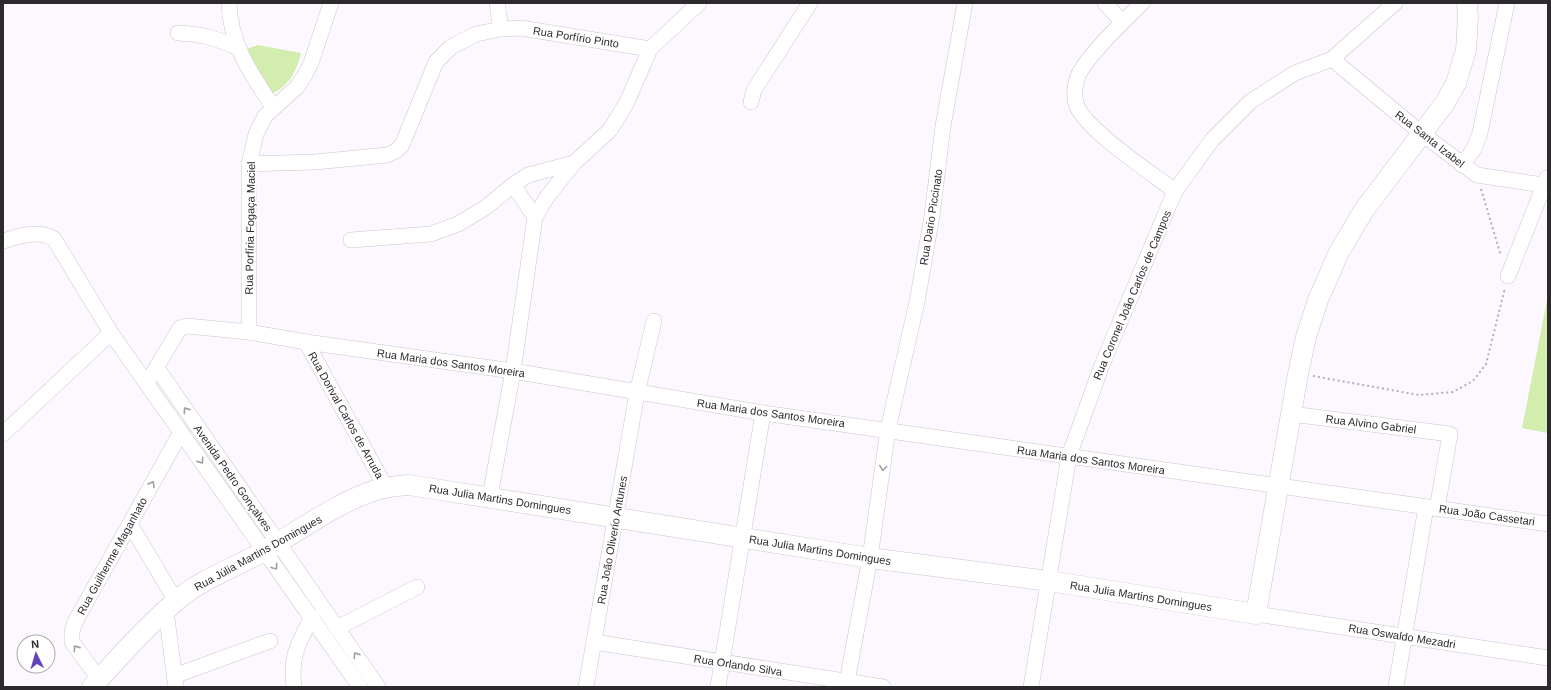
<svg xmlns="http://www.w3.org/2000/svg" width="1551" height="690" viewBox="0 0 1551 690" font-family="Helvetica,sans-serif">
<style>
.green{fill:#d2edad}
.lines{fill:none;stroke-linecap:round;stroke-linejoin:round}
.minor-casing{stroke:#cbc4cd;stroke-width:16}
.major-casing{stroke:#cbc4cd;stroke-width:21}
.path{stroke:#b2aeb4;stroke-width:2;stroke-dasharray:2 3;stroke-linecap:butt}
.minor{stroke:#fff;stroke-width:15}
.major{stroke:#fff;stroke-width:20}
.oneway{stroke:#a09fa0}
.labels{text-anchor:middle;stroke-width:4;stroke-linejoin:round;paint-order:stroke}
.street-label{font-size:11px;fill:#2d2a2d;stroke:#fff}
</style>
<rect width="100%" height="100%" fill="#fdf8ff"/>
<g class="green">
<path d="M258 45 301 53C297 71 288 87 271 94L246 49Z"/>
<polygon points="1548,295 1548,433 1522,428"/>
</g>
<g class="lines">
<g class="minor-casing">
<g id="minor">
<path d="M229 3C230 44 251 74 273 107"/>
<polyline points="1105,3 1122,22"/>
<path d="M1142 3C1127 18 1082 60 1077 79 1074 87 1074 99 1077 106 1085 129 1154 175 1175 191"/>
<polyline points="501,29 521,28 650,49"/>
<path d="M178 33C202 34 216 38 238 48"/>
<polyline points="1332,59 1421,133 1477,175 1543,185"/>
<polyline points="751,102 754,90 810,3"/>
<polyline points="249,164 315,162 387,155 396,151 402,145 436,62 451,47 476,34 501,29 497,3"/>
<polyline points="1462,165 1474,149 1480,133 1507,3"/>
<polyline points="535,217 513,185 528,175 574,163"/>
<polyline points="351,240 431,234 458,224 485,208 513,185"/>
<path d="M3 241C19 236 39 229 54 239L111 333 360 687"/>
<polyline points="1508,276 1547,178"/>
<polyline points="249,332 249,164 256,134 265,116 297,87 305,75 311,63 331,3"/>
<polyline points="306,342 386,488"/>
<polyline points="157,368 378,687"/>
<polyline points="147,383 180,328 187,326 249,332 306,342 513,371 763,413 1548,524"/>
<polyline points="1291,414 1450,434 1437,509"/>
<polyline points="3,434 111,333"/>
<polyline points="490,496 513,371 535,217 547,197 574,163 610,130 627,102 650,49 699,3"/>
<polyline points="130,524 176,601"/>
<polyline points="166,611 176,687"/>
<polyline points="1256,614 1548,658"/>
<polyline points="337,628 417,587"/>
<polyline points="594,642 883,687"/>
<polyline points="174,676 270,641"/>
<polyline points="99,679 72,642 72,632 75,622 181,432"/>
<path d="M294 687C290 656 298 644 312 617"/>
<polyline points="586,687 637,393 654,321"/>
<polyline points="718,687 763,413"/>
<polyline points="846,687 870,558 888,429 917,302 932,216 943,126 965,3"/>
<polyline points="1031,687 1069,456 1102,365 1175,191 1212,140 1251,101 1295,73 1332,59 1395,3"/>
<polyline points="1396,687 1426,507"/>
</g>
</g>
<g class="major-casing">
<path id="major" d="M92 687C119 657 146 627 177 600 203 578 235 568 264 551 297 532 337 503 373 491 384 487 397 486 409 485L870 558 1049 581 1256 614 1298 374 1306 337 1318 300 1339 252 1364 210 1445 103 1456 83 1466 50 1468 17 1467 3"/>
</g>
<g class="path">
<polyline points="1481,189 1501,256"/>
<polyline points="1313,376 1419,395 1453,392 1473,381 1486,364 1505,288"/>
</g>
<use href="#minor" class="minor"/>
<use href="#major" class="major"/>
</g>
<defs><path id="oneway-chevron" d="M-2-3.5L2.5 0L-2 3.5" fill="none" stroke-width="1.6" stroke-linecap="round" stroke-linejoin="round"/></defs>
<g class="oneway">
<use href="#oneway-chevron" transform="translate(186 410) rotate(-125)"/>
<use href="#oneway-chevron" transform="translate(201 461) rotate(55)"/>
<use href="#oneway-chevron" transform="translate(883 468) rotate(98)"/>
<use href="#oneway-chevron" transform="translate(152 484) rotate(-61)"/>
<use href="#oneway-chevron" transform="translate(275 567) rotate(54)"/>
<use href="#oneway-chevron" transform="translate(76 648) rotate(-125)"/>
<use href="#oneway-chevron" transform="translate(356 655) rotate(-125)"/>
</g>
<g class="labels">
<g class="street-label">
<text transform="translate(576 37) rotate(9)" y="4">Rua Porfírio Pinto</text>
<text transform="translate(1430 139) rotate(38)" y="4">Rua Santa Izabel</text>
<text transform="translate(931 217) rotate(-81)" y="4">Rua Dario Piccinato</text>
<text transform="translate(250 228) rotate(-89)" y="4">Rua Porfíria Fogaça Maciel</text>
<text transform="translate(1132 295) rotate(-67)" y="4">Rua Coronel João Carlos de Campos</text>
<text transform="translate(451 363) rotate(8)" y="4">Rua Maria dos Santos Moreira</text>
<text transform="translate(771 413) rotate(8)" y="4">Rua Maria dos Santos Moreira</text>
<text transform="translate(346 415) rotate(61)" y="4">Rua Dorival Carlos de Arruda</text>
<text transform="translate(1371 424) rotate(7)" y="4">Rua Alvino Gabriel</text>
<text transform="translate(1091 460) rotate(8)" y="4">Rua Maria dos Santos Moreira</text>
<text transform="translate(233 478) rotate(55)" y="4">Avenida Pedro Gonçalves</text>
<text transform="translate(500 499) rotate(9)" y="4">Rua Julia Martins Domingues</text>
<text transform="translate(1487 515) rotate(8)" y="4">Rua João Cassetari</text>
<text transform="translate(612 540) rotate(-80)" y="4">Rua João Oliverio Antunes</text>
<text transform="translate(820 550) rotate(9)" y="4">Rua Julia Martins Domingues</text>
<text transform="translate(258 553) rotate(-29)" y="4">Rua Júlia Martins Domingues</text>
<text transform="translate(112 556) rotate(-61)" y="4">Rua Guilherme Maganhato</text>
<text transform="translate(1141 596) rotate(9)" y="4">Rua Julia Martins Domingues</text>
<text transform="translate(1402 636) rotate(9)" y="4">Rua Oswaldo Mezadri</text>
<text transform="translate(738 665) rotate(9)" y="4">Rua Orlando Silva</text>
</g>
</g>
<rect width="1551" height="690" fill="none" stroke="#2d2a2d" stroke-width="8"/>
<g transform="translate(36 654) rotate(355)"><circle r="19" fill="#ffffff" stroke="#abaaab"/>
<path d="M0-3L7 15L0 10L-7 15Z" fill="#6543bb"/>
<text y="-6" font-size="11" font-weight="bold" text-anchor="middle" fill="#2d2a2d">N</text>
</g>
</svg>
